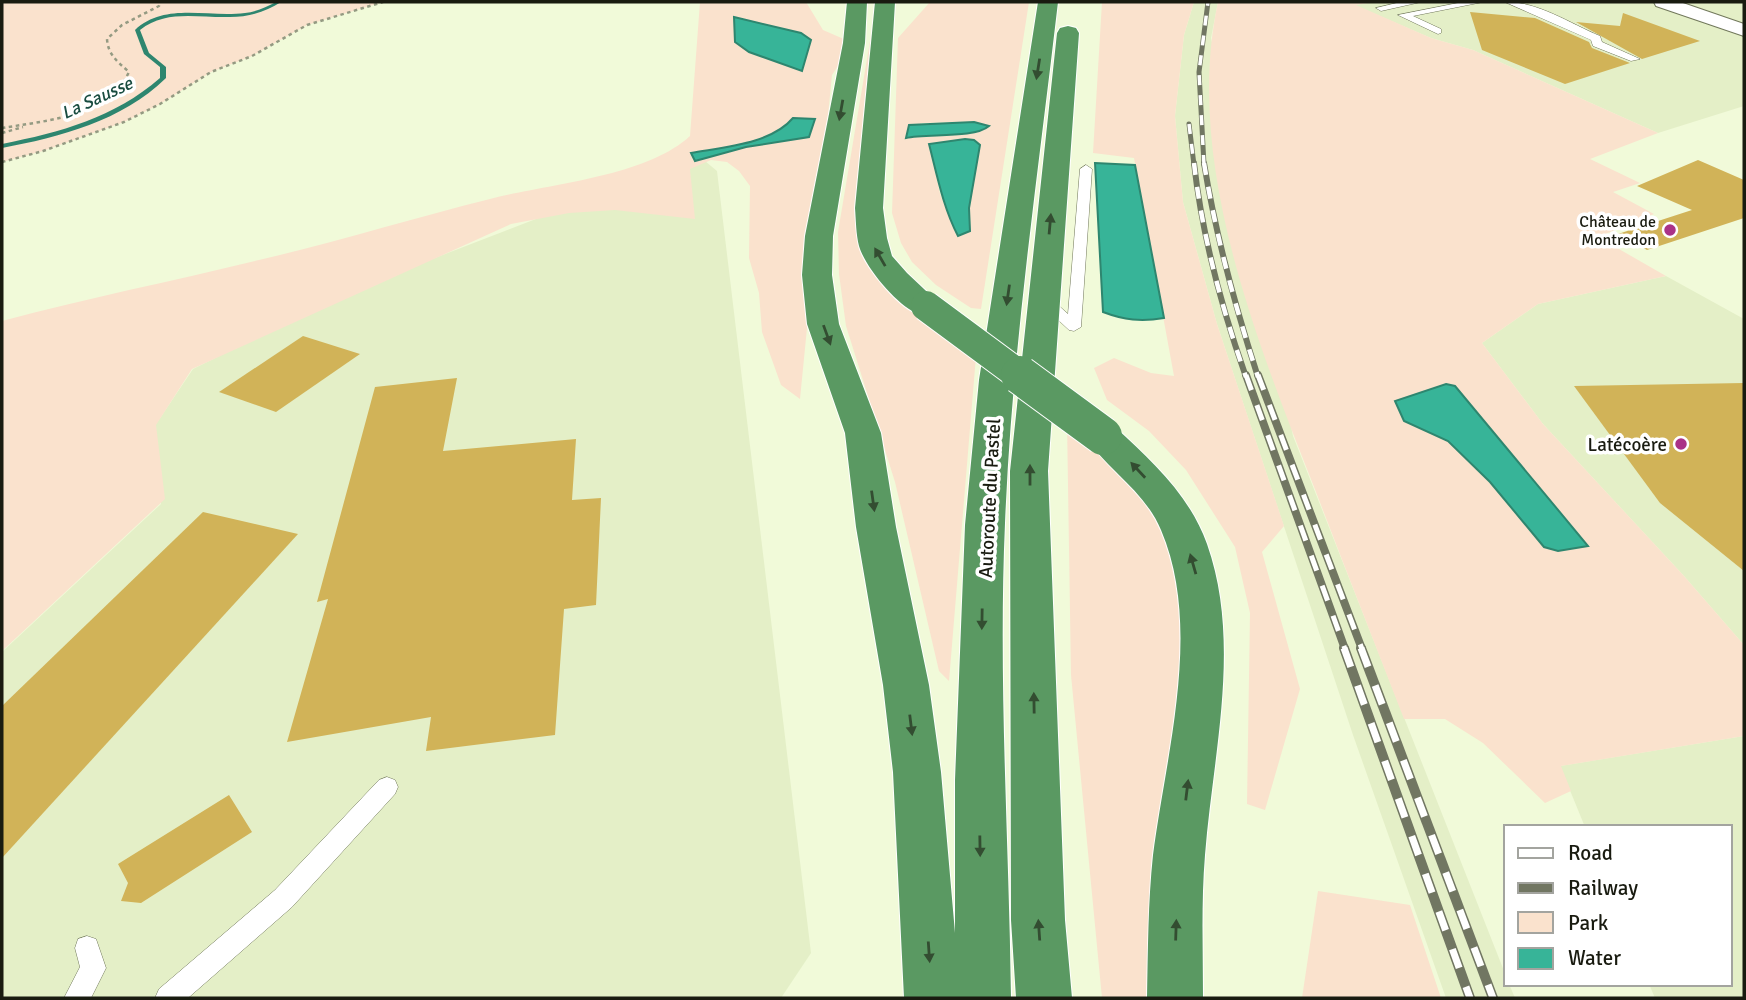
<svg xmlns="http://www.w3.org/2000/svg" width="1746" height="1000" viewBox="0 0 1746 1000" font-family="Signika,sans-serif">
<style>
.built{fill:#e4efc7}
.green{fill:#fae2cd;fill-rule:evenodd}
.water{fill:#37b498;stroke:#2e866f;stroke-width:2}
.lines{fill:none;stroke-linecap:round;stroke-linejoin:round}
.stream{fill:#2e866f;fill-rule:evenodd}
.building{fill:#d1b358}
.service-casing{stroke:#71785b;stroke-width:1}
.minor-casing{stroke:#71785b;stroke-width:2}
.motorway-casing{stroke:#fff;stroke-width:2}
.path{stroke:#949a82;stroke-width:2.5;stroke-dasharray:3.5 3.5;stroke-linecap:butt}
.service{fill:#fff;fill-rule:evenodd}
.minor{fill:#fff;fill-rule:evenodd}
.motorway{fill:#5a9962;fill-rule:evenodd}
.rail-far3-casing{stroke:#717662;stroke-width:5}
.rail-far2-casing{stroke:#717662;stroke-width:6}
.rail-far1-casing{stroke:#717662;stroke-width:8}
.rail-casing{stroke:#717662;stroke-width:10}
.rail-far3{stroke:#fff;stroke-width:3.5;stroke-dasharray:10;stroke-linecap:butt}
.rail-far2{stroke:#fff;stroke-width:4.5;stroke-dasharray:12;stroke-linecap:butt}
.rail-far1{stroke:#fff;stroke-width:5;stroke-dasharray:16;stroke-linecap:butt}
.rail{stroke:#fff;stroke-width:7;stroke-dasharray:20;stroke-linecap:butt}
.motorway-bridge-far1-casing{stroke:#fff;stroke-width:32;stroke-linecap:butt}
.motorway-bridge-casing{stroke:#fff;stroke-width:40;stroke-linecap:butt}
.motorway-bridge-far1{stroke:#5a9962;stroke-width:30}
.motorway-bridge{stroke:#5a9962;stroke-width:38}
.oneway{fill:#334d31}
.poi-dot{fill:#aa3287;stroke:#fff;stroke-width:2.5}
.labels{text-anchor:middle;stroke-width:7;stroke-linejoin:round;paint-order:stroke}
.far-poi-label{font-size:16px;fill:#191b10;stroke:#fff;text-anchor:end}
.far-water-label{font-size:18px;font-style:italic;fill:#194c40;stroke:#fff}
.poi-label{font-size:19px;fill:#191b10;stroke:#fff;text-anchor:end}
.street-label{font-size:19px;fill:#191b10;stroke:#fff}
</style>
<rect width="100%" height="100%" fill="#f1fad9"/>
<g class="built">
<polygon points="1194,2 1218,2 1211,38 1293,436 1506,976 1506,984 1509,984 1515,998 1446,998 1353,735 1217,324 1183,202 1175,116 1184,35"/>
<polygon points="1373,2 1744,2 1744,106 1658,133 1473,50 1431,38 1354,5"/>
<polygon points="699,156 717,171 811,953 781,998 2,998 2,652 161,504 152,430 193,369 290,321 427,261"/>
<polygon points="1666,276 1744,319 1744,645 1684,576 1543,424 1482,343 1538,304"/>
<polygon points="1744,736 1744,998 1655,998 1649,984 1730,984 1730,827 1585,827 1560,766"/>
</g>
<g class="green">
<polygon points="2,2 383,2 307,25 252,56 211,72 160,104 124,122 43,151 2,162"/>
<path d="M700 2H806L823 30 853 43 832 75 800 399 781 385 762 332 759 293 749 258 750 186 739 171 727 162 711 160 690 169 695 219 615 210 569 213 511 224 192 369 156 425 165 499 2 651V321C87 298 174 281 259 260 337 242 413 218 490 199 547 184 646 177 690 136Z"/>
<path d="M930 2H1029L981 309 971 308 936 285 912 262 901 243 892 213 898 38ZM974 122 988 127 961 134 916 135 921 123ZM965 139 980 145 969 208 970 231 959 236 940 194 930 144Z"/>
<polygon points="1102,2 1194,2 1184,35 1175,116 1183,202 1217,324 1284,526 1262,552 1300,689 1265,810 1247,804 1250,613 1235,547 1186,470 1149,431 1107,400 1094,368 1114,358 1151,373 1174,376 1134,158 1093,153"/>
<path d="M1218 2H1373L1356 5 1431 38 1473 50 1658 133 1590 159 1640 183 1613 192 1654 214 1598 237 1666 276 1538 304 1482 343 1543 424 1684 576 1744 645V736L1561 766 1571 791 1545 803 1483 743 1445 719H1404C1375 644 1345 568 1316 492 1258 344 1183 162 1218 2ZM1448 441 1588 546 1490 482Z"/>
<polygon points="873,34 862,232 976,356 949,681 939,671 895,482 846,326 839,274 838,232 871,35"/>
<polygon points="1067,421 1093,439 1168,529 1187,627 1153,949 1153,998 1102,998 1071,675"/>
<polygon points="1318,891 1410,905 1441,998 1302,998"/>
</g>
<g class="water">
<polygon points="734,17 801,33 811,40 802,71 749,52 735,42"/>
<path d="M793 118 815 119 809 137 746 147 695 161 691 153C724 147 771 144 793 118Z"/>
<path d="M974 122 989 126C974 139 926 133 906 138L909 125Z"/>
<path d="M965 139 974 140 980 145 969 208 970 231 958 236C943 207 937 175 929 144Z"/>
<path d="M1095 163 1135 165 1164 318C1141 322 1124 320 1103 312Z"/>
<polygon points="1446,384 1455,386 1588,546 1558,551 1544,547 1490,482 1448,441 1404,421 1395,401"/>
</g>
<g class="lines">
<path class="stream" d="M276 2H281C266 12 248 17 230 17 198 18 166 9 140 30L149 53 166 67V78C122 121 60 137 2 148V144C61 132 114 118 160 78V67L144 54 135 30C165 2 208 18 245 13 256 12 266 7 276 2Z"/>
</g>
<g class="building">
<polygon points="1470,12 1535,18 1589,42 1592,48 1630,63 1565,84 1482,50"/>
<polygon points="1623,13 1700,41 1642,59 1576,22 1620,26"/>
<polygon points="1698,160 1744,180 1744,218 1647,250 1618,234 1692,210 1637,186"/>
<polygon points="303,336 360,354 276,412 219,392"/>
<polygon points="457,378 443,451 576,439 572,500 601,498 596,605 564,609 555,735 426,751 431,717 287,742 328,599 317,602 375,387"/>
<polygon points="1744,383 1744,571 1660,503 1574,386"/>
<polygon points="203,512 298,534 2,858 2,706"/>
<polygon points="229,795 252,832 141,903 121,901 128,883 118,864"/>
</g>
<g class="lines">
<g class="service-casing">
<g id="service">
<polygon points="1401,2 1421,2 1381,11 1376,8"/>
<polygon points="1463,2 1483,2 1413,16 1441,29 1441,33 1438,34 1398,15"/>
<path d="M1505 2C1537 1 1571 24 1600 36L1602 42 1640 59 1631 61 1593 46 1591 40Z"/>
<polygon points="1086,165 1092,169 1081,327 1074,331 1069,330 1037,300 1039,297 1049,297 1068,314 1080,169"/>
<polygon points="387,777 395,780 398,787 395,794 292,907 188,998 155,998 159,989 275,890 379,780"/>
<polygon points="87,936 96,939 106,968 91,998 64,998 80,967 75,948 78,939"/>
</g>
</g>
<g class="minor-casing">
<polygon id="minor" points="1654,2 1680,2 1744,24 1744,36 1656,6"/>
</g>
<g class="motorway-casing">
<g id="motorway">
<path d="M847 2H867L865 43 833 236 832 275 839 324 881 433 896 527 929 685 941 772 955 933V780L965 525 979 380 1038 2H1058C1038 175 1012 348 1005 523 998 681 1009 840 1011 998H904L893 772 883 685 856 527 845 433 807 324 802 275 805 236 843 43Z"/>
<path d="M875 2H895L883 208 887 238 892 256 907 273 942 306 937 313C930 315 923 316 916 313 896 304 865 267 859 246 856 234 856 221 855 208Z"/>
<polygon points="1068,26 1076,28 1079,33 1048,471 1065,920 1072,998 1016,998 1011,920 1010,471 1057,33 1060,28"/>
<path d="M1103 424 1116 428C1152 461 1190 496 1207 544 1242 643 1213 753 1205 855 1201 903 1203 950 1203 998H1147C1148 950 1148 902 1153 855 1166 754 1203 628 1161 530 1145 491 1107 470 1085 436L1090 428Z"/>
</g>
</g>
<g class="path">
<path d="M2 128C45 121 109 116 129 72 118 62 108 55 107 39L122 25 159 6 161 2"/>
<polyline points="2,133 23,127"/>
<polyline points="2,162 43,151 124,122 160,104 211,72 252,56 307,25 383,2"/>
</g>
<use href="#service" class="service"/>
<use href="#minor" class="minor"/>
<use href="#motorway" class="motorway"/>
<g class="rail-far3-casing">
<g id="rail-far3">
<polyline points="1189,124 1194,165"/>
<polyline points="1204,165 1199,72 1208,2"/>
</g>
</g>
<g class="rail-far2-casing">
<g id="rail-far2">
<path d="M1194 163C1202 235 1222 309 1246 377"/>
<path d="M1204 163C1216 237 1235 306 1258 377"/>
</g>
</g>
<g class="rail-far1-casing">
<g id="rail-far1">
<polyline points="1246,375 1345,649"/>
<polyline points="1258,375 1362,649"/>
</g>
</g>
<g class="rail-casing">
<g id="rail">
<polyline points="1344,648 1470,998"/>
<polyline points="1361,648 1493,998"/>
</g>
</g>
<use href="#rail-far3" class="rail-far3"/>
<use href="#rail-far2" class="rail-far2"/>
<use href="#rail-far1" class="rail-far1"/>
<use href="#rail" class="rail"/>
<g class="motorway-bridge-far1-casing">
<polyline id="motorway-bridge-far1" points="926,306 1022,377"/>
</g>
<g class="motorway-bridge-casing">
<polyline id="motorway-bridge" points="1020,375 1103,436"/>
</g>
<use href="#motorway-bridge-far1" class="motorway-bridge-far1"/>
<use href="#motorway-bridge" class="motorway-bridge"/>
</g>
<defs><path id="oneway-solid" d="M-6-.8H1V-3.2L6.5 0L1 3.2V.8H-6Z" transform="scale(1.75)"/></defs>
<g class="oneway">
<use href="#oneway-solid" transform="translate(1038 69) rotate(99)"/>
<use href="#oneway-solid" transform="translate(841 110) rotate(100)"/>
<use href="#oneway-solid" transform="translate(1050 224) rotate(-85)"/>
<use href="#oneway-solid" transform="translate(880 257) rotate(-120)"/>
<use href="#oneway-solid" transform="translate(1008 295) rotate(98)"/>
<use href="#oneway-solid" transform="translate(827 335) rotate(70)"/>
<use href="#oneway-solid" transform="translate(1138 470) rotate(-133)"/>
<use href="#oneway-solid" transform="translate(1030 475) rotate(-90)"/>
<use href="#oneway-solid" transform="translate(873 501) rotate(82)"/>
<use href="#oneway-solid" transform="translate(1193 564) rotate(-106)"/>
<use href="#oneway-solid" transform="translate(982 619) rotate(91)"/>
<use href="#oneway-solid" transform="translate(1034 703) rotate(-91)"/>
<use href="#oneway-solid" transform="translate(911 725) rotate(83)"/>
<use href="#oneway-solid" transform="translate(1187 790) rotate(-83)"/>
<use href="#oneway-solid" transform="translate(980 846) rotate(89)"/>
<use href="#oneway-solid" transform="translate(1039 930) rotate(-94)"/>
<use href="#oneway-solid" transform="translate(1176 930) rotate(-88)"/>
<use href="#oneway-solid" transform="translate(929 952) rotate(86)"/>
</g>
<g class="poi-dot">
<circle cx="1670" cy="230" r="7"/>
<circle cx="1681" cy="444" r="7"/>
</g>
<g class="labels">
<g class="far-poi-label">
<text x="1656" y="227">Château de<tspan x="1656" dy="18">Montredon</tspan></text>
</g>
<g class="far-water-label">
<text transform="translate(97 98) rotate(-25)" y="6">La Sausse</text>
</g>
<g class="poi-label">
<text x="1667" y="451">Latécoère</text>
</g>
<g class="street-label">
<text transform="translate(989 498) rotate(-87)" y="7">Autoroute du Pastel</text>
</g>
</g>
<rect width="1746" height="1000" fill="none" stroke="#191b10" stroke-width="7"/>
<rect x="1504" y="825" width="228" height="161" fill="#ffffff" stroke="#a3a49f" stroke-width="2"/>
<rect x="1518" y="848" width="35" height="10" fill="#ffffff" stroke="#a3a49f" stroke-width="2"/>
<text x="1568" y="860" font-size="21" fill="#191b10">Road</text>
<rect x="1518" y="883" width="35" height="10" fill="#717662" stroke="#a3a49f" stroke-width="2"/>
<text x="1568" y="895" font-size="21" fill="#191b10">Railway</text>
<rect x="1518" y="912" width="35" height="21" fill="#fae2cd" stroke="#a3a49f" stroke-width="2"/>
<text x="1568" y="930" font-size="21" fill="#191b10">Park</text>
<rect x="1518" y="948" width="35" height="21" fill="#37b498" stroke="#a3a49f" stroke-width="2"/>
<text x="1568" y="965" font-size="21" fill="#191b10">Water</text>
</svg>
